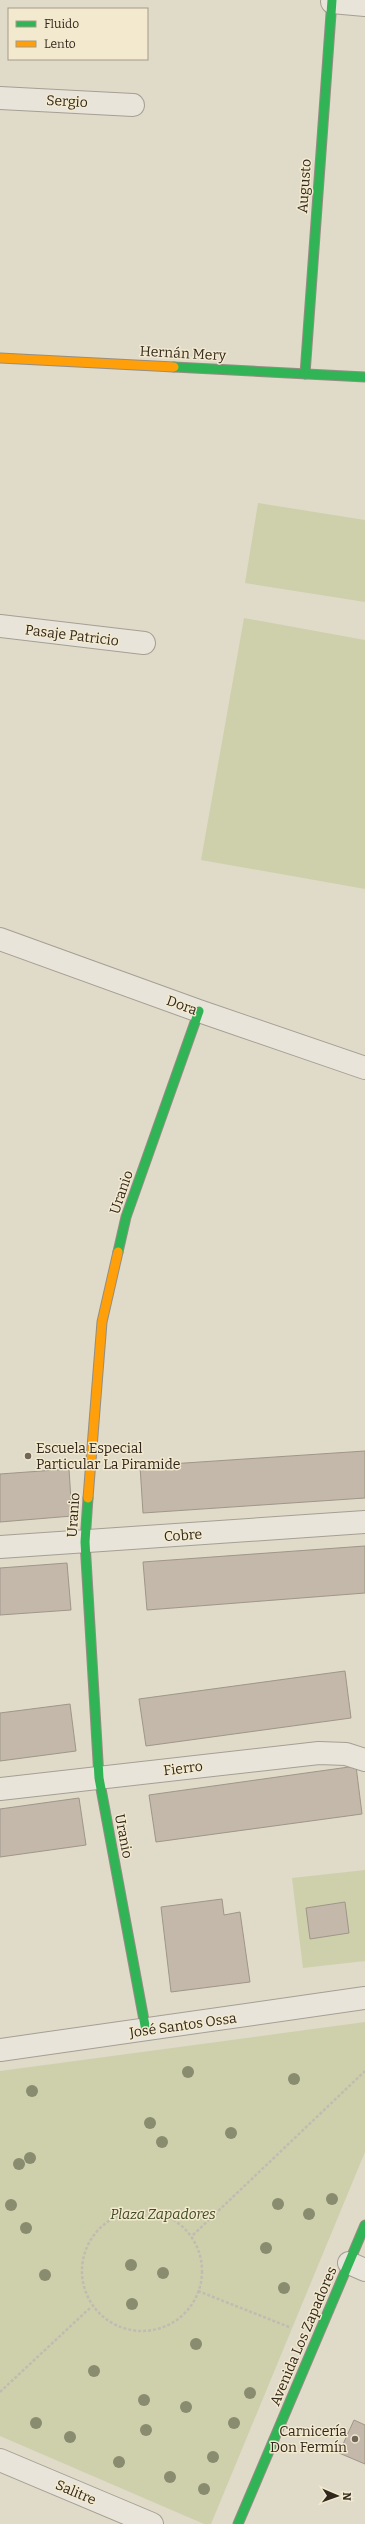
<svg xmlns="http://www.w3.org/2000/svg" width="365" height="2524" viewBox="0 0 365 2524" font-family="Bitter,serif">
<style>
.green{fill:#ced0ac}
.building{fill:#c3b8aa;stroke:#9f9689}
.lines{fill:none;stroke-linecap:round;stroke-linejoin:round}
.street-casing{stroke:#a59f93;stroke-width:24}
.fast-casing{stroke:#948e83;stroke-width:11}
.slow-casing{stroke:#948e83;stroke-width:11}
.path{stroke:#c1bbb1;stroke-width:2.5;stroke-dasharray:3 2;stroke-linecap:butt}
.street{stroke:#e8e4da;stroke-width:22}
.fast{stroke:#30b455;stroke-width:9}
.slow{stroke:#ff9f0a;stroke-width:9}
.tree{fill:#898c6e}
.poi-dot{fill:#6f6659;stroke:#f2e9ce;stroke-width:1.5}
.labels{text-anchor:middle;stroke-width:3;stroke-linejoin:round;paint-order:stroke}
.street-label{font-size:14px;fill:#32271c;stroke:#f2e9ce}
.poi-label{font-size:14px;fill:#32271c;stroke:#f2e9ce;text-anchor:start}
.park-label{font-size:14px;font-style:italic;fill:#414c24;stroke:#f2e9ce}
</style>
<rect width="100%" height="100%" fill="#e0dac9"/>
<g class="green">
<polygon points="258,503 365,520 365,602 245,583"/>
<polygon points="244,618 365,640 365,889 201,860"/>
<polygon points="365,1870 365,1961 303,1968 292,1878"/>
<polygon points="365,2022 365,2152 211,2524 204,2524 0,2436 0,2071"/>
</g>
<g class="building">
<polygon points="365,1451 365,1498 143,1513 140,1466"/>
<polygon points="69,1469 72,1516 0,1522 0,1474"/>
<polygon points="365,1546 365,1593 147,1610 143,1562"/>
<polygon points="67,1563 71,1610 0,1615 0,1568"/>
<polygon points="345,1671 351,1718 146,1746 139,1699"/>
<polygon points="70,1704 76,1751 0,1761 0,1713"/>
<polygon points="356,1766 362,1814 156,1842 149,1795"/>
<polygon points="79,1798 86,1845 0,1857 0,1809"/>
<polygon points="222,1899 224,1915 240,1912 250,1982 171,1992 161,1907"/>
<polygon points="345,1902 349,1933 310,1939 306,1908"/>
<polygon points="354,2420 365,2425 365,2464 339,2453"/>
</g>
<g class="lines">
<g class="street-casing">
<g id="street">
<polyline points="332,2 365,5"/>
<polyline points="0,98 133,105"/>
<polyline points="0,626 144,643"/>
<polyline points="0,939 199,1011 365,1068"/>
<polyline points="0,1547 365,1522"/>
<polyline points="0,1789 319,1753 346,1754 365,1760"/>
<polyline points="0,2050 365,1998"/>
<polyline points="349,2263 365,2270"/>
<polyline points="0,2460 152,2524"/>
</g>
</g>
<g class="fast-casing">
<g id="fast">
<polyline points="174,367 365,377"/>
<polyline points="305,374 332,0"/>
<polyline points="118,1252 126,1217 199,1011"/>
<polyline points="88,1498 85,1542 99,1778 146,2031"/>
<polyline points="238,2524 365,2225"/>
</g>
</g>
<g class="slow-casing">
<g id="slow">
<polyline points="0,358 174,367"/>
<polyline points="88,1498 102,1322 118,1252"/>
</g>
</g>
<g class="path">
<circle cx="142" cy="2271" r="60"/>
<polyline points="193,2235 365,2071"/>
<polyline points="198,2291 289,2327"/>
<polyline points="0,2392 91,2307"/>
</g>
<use href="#street" class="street"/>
<use href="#fast" class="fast"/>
<use href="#slow" class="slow"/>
</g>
<g class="tree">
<circle cx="188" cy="2072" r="6"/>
<circle cx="294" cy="2079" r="6"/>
<circle cx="32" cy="2091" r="6"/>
<circle cx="150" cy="2123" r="6"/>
<circle cx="231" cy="2133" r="6"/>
<circle cx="162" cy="2142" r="6"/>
<circle cx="30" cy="2158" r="6"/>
<circle cx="19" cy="2164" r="6"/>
<circle cx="332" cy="2199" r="6"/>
<circle cx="278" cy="2204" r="6"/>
<circle cx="11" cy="2205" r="6"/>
<circle cx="309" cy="2214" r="6"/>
<circle cx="26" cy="2228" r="6"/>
<circle cx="266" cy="2248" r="6"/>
<circle cx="131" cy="2265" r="6"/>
<circle cx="163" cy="2273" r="6"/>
<circle cx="45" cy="2275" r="6"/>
<circle cx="284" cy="2288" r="6"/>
<circle cx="132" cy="2304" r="6"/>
<circle cx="196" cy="2344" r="6"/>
<circle cx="94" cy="2371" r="6"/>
<circle cx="250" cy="2393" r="6"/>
<circle cx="144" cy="2400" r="6"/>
<circle cx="186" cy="2407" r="6"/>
<circle cx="36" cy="2423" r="6"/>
<circle cx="234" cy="2423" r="6"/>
<circle cx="146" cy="2430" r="6"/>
<circle cx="70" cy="2437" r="6"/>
<circle cx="213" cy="2457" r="6"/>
<circle cx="119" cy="2462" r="6"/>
<circle cx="170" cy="2477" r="6"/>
<circle cx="204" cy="2489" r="6"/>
</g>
<g class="poi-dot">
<circle cx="28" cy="1456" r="4"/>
<circle cx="355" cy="2439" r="4"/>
</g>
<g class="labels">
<g class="street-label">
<text transform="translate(67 101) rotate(3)" y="5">Sergio</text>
<text transform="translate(304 186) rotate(-86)" y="5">Augusto</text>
<text transform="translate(183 353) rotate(3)" y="5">Hernán Mery</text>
<text transform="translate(72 635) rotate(7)" y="5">Pasaje Patricio</text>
<text transform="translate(182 1005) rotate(20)" y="5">Dora</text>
<text transform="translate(121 1192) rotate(-71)" y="5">Uranio</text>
<text transform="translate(73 1515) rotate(-86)" y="5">Uranio</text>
<text transform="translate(183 1535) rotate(-4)" y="5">Cobre</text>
<text transform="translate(183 1768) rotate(-7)" y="5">Fierro</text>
<text transform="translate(124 1836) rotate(79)" y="5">Uranio</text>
<text transform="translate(183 2025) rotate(-8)" y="5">José Santos Ossa</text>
<text transform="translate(303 2336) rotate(-67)" y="5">Avenida Los Zapadores</text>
<text transform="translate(76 2492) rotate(23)" y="5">Salitre</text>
</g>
<g class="poi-label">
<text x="36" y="1453">Escuela Especial<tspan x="36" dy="16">Particular La Piramide</tspan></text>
<text x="347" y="2436" text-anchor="end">Carnicería<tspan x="347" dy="16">Don Fermín</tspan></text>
</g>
<g class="park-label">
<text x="163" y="2219">Plaza Zapadores</text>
</g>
</g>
<rect x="8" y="8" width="140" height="52" fill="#f2e9ce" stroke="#a59b87"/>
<rect x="16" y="21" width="20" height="6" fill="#30b455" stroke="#a59b87"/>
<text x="44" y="28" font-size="12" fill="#32271c">Fluido</text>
<rect x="16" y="41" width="20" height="6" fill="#ff9f0a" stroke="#a59b87"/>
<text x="44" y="48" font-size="12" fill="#32271c">Lento</text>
<g transform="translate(337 2496) rotate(92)" stroke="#f2e9ce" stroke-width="3" paint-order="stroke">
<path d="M0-3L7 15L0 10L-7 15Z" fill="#32271c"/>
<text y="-6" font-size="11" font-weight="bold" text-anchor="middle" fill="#32271c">N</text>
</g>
</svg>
